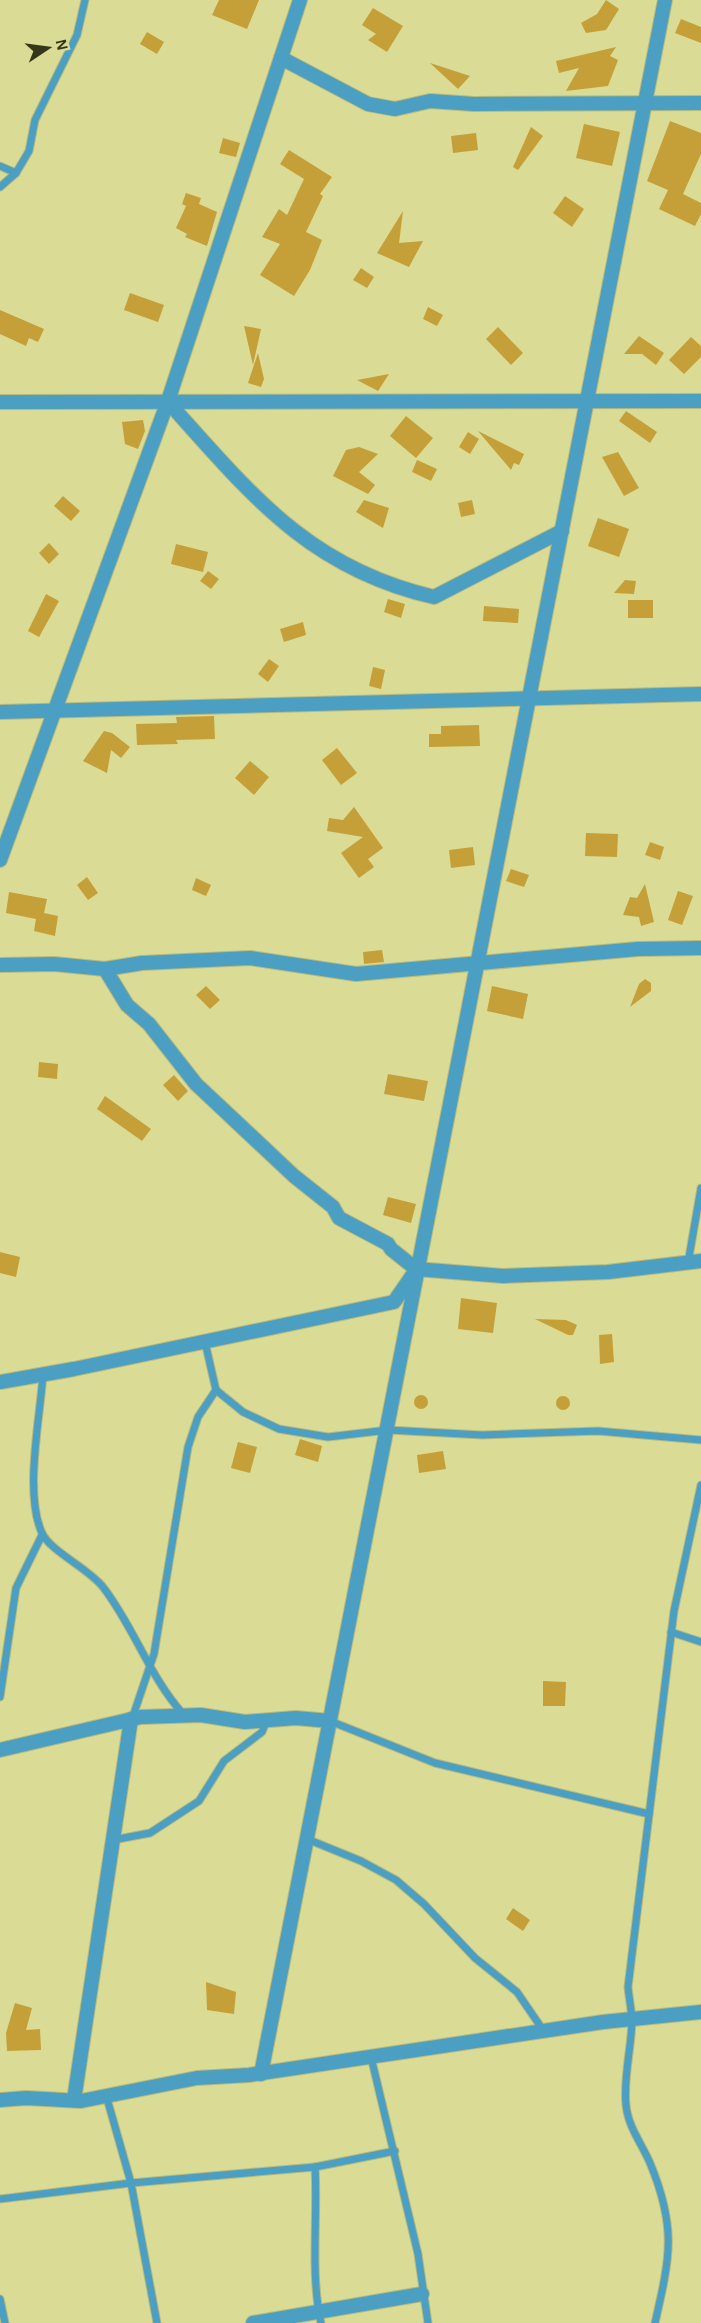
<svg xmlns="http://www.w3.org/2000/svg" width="701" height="2323" viewBox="0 0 701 2323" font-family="'Alegreya Sans',sans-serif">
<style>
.building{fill:#c5a039}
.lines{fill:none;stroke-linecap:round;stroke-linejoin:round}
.lane-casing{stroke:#b9ba7c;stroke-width:9}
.street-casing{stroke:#b9ba7c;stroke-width:16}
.lane{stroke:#4a9fc3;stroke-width:7}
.street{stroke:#4a9fc3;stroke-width:14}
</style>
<rect width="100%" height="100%" fill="#dadb95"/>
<g class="building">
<polygon points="219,0 259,0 247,29 212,15"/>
<polygon points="606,0 619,9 606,30 586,33 581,23 597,14"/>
<polygon points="373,8 403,26 387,52 368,40 376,34 362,25"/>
<polygon points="681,19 701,27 701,43 675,33"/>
<polygon points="147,32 164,42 157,54 140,44"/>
<polygon points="616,47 610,56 618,60 608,86 566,91 579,68 559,73 556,61"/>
<polygon points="430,63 470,76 458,89"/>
<polygon points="670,121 701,133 701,154 683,194 701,203 701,214 695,226 659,209 668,190 647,181"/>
<polygon points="584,124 620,132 612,166 576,158"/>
<polygon points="531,127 543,136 518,170 513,167"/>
<polygon points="476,133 478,150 453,153 451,136"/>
<polygon points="223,138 240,143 236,157 219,153"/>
<polygon points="289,150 332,177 320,194 323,196 306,232 322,240 310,270 294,296 260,275 280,244 262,237 279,209 287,215 304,179 280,164"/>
<polygon points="186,193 201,198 199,204 217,212 207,246 185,237 187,234 176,228 186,206 182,204"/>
<polygon points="565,196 584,209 572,227 553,213"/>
<polygon points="403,211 399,243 423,241 409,267 377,253"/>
<polygon points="361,268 374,277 367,288 353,280"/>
<polygon points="130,293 164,305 158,322 124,310"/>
<polygon points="428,307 443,315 437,326 423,319"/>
<polygon points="0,310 44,329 38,342 29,338 26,346 0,334"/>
<polygon points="244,326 261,329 253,365"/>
<polygon points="498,327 523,353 511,365 486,339"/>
<polygon points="639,336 664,353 656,365 642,354 624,354"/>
<polygon points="691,337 701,346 701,357 684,374 669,360"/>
<polygon points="258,353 264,379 261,387 248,383"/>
<polygon points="389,374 378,391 357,380"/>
<polygon points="626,411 657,432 650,443 619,421"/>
<polygon points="406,416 433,438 416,458 390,436"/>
<polygon points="143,420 145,431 138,449 125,444 122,422"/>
<polygon points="478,431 524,454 519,465 514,463 511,470"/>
<polygon points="468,432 479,439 470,454 459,447"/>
<polygon points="359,447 378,454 359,472 375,485 368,494 333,476 346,450"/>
<polygon points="618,452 639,488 624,496 602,457"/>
<polygon points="417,460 437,469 431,481 412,472"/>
<polygon points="63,496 80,511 71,521 54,506"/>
<polygon points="364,500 389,508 383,528 356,512"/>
<polygon points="472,500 475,514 461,517 458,503"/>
<polygon points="598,518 629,529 619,557 588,546"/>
<polygon points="49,543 59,554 49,564 39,553"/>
<polygon points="176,544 208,552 203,572 171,564"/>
<polygon points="208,571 219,579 211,589 200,581"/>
<polygon points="625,580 636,581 634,594 614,593"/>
<polygon points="46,594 59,601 39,637 28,631"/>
<polygon points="388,599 405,604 401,618 384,612"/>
<rect x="628" y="600" width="25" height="18"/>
<polygon points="484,606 519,609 518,623 483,621"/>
<polygon points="303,622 306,635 284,642 280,629"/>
<polygon points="269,659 279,666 268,682 258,674"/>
<polygon points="373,667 385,670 381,689 369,686"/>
<polygon points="214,716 215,739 176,740 178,744 137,745 136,724 177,723 176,717"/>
<polygon points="479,725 480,746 429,747 429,734 441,734 441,726"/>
<polygon points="104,731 112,733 130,747 121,758 111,750 107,773 83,761"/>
<polygon points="337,748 357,773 341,785 322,760"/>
<polygon points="250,761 269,777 254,795 235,778"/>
<polygon points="354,807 383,848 368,859 374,867 359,878 341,853 363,837 327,831 329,818 343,820"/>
<polygon points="586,833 618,834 617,857 585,856"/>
<polygon points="650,842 664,847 660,860 645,855"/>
<polygon points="473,847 475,865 451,868 449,850"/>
<polygon points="511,869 529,875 524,887 506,881"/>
<polygon points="87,877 98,893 88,900 77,885"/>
<polygon points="196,878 211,885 206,896 192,890"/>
<polygon points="645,884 654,922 641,926 639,917 623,915 630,897 637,898"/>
<polygon points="678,891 693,896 682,925 668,920"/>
<polygon points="9,892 47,899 44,913 58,916 55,936 34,931 36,919 6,913"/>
<polygon points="382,950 384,962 364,964 363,952"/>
<polygon points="645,979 651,983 651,991 630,1007 639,984"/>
<polygon points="206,986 220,1000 210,1009 196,995"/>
<polygon points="492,986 528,994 523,1019 487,1011"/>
<polygon points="39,1062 58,1064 57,1079 38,1077"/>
<polygon points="388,1074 428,1081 424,1101 384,1094"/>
<polygon points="174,1075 188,1091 178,1101 163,1085"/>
<polygon points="105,1096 151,1129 142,1141 97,1109"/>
<polygon points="388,1197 416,1204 411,1223 383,1215"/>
<polygon points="0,1252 20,1257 16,1277 0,1273"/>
<polygon points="461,1298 497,1303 493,1333 458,1329"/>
<polygon points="535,1319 566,1320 577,1325 573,1335 568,1335"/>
<polygon points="612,1334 614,1362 600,1364 599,1335"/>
<circle cx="421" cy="1402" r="7"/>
<circle cx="563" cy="1403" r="7"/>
<polygon points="300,1439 322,1446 318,1462 295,1455"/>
<polygon points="238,1442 257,1447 250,1473 231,1468"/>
<polygon points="443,1451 446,1469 419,1473 417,1455"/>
<polygon points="543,1681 566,1682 565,1706 543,1706"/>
<polygon points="513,1908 530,1920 523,1931 506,1919"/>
<polygon points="206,1982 236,1992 234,2014 207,2010"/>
<polygon points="15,2003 32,2008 26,2030 40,2029 41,2050 7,2051 6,2033"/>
</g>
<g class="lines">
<g class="lane-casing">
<g id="lane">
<polyline points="0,166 16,173"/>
<polyline points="0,187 16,173 29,151 35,120 77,35 85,0"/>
<polyline points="688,1263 701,1188"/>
<polyline points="205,1342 216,1390 243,1412 279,1429 328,1437 388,1430 482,1435 598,1431 701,1440"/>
<path d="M43 1375C40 1418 24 1494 42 1533 50 1551 88 1568 103 1587 134 1627 149 1676 183 1714"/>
<polyline points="671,1632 701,1642"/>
<polyline points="0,1697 16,1588 42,1535"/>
<polyline points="132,1719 154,1654 188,1447 198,1417 216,1390"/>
<polyline points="330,1721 435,1763 649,1814"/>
<polyline points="307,1839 361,1861 396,1880 424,1904 475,1958 517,1992 543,2030"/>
<polyline points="113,1840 150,1833 199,1801 224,1761 262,1732 267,1720"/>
<polyline points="371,2057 418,2254 428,2323"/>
<polyline points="106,2095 131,2183 157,2323"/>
<polyline points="315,2167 395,2151"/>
<path d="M0 2199 131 2183 315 2167C318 2219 310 2272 321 2323"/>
<polyline points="0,2299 5,2323"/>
<path d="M655 2323C670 2257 677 2228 650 2163 642 2144 628 2127 626 2105 623 2076 632 2047 632 2018 631 2008 629 1997 628 1987L674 1611 701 1485"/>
</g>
</g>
<g class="street-casing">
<g id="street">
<polyline points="281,58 368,104 395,109 430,101 474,104 701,103"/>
<polyline points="0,402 701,401"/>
<path d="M168 402C250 493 308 568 434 597L562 531"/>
<polyline points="0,712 701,694"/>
<polyline points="0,860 168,401 300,0"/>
<polyline points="0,965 54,964 105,969 142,963 250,958 356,974 638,949 701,948"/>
<polyline points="105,969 127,1005 149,1024 196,1084 294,1176 333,1207 339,1218 388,1244 391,1249 416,1269 503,1276 608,1272 701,1261"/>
<polyline points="0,1382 74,1369 394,1302 414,1273"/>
<polyline points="0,1750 141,1717 201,1715 245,1722 296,1718 330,1721"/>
<polyline points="261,2074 665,0"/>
<polyline points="0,2100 26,2098 81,2101 197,2078 249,2075 603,2022 701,2012"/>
<polyline points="74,2100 131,1719"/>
<polyline points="253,2323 422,2294"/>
</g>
</g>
<use href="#lane" class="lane"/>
<use href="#street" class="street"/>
</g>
<g transform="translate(48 48) rotate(77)" stroke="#dadb95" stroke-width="4.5" paint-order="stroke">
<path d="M0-4.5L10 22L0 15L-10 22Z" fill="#36371a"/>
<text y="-9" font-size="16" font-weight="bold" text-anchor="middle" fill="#36371a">N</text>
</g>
</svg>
